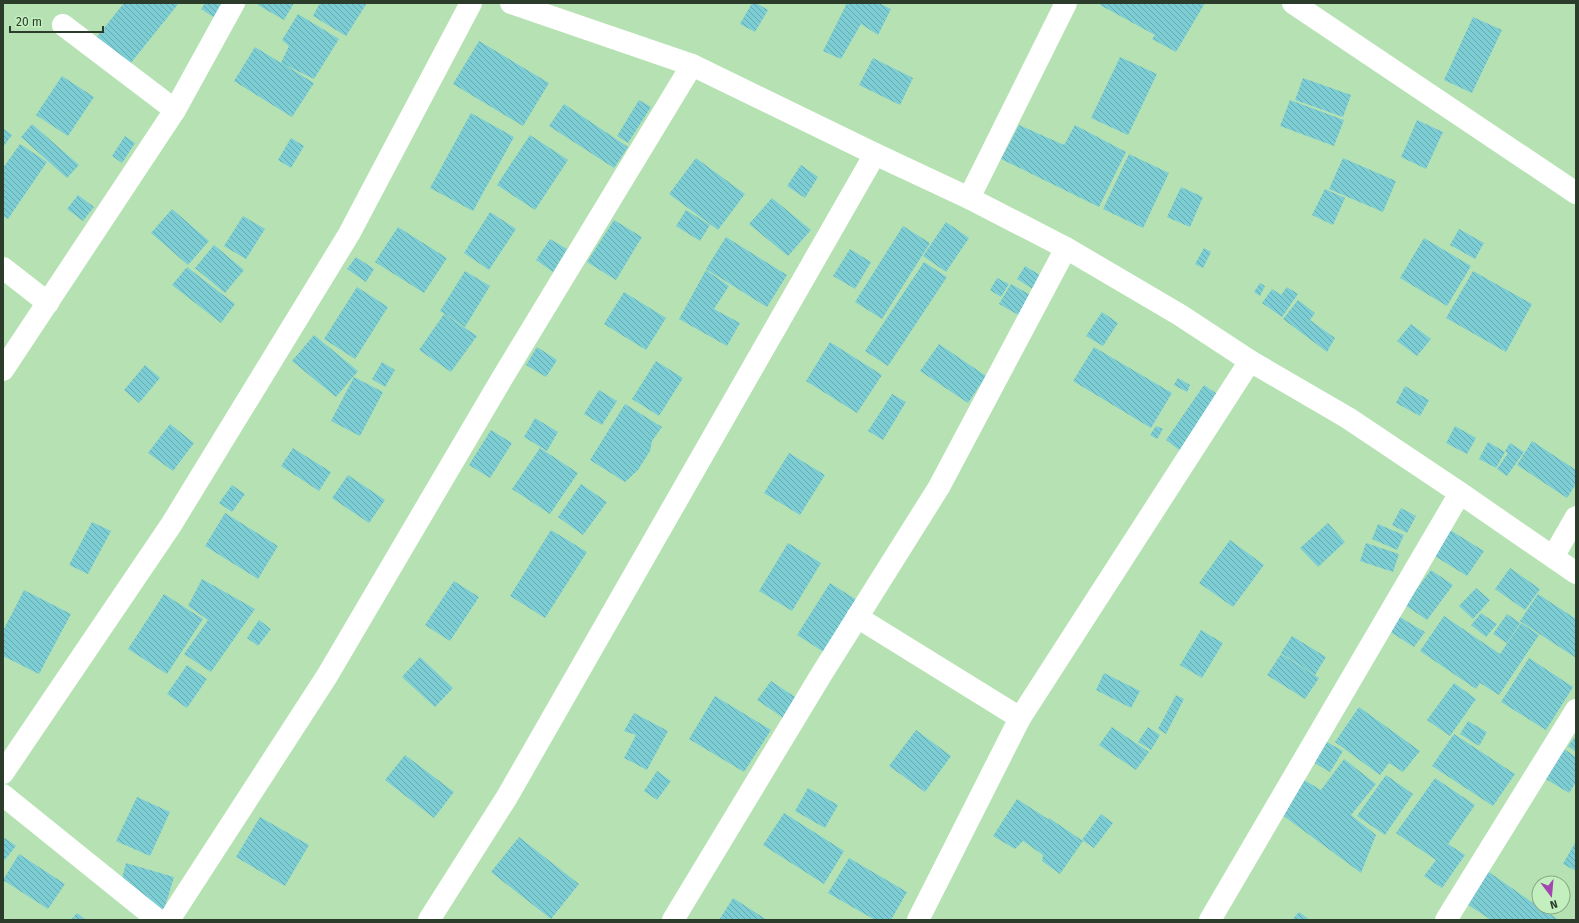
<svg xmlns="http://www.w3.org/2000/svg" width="1579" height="923" viewBox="0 0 1579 923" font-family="'Fira Sans',sans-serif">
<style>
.building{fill:url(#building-back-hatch)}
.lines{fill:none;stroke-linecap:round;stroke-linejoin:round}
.minor{stroke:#fff;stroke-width:22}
</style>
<defs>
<pattern id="building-back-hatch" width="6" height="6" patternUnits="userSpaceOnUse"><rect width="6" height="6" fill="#7dcdd4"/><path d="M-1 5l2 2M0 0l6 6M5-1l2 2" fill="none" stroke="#67a8ac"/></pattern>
</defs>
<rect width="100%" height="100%" fill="#b6e2b3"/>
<g class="building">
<polygon points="124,3 179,3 126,69 92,43"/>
<polygon points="205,3 225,3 215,18 201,9"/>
<polygon points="259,3 294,3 284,20 258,5"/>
<polygon points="320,3 367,3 346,36 313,16"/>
<polygon points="752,3 756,3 768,10 755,32 740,24"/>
<polygon points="847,3 879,3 891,9 878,35 861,24 841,59 823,51"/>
<polygon points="1101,3 1205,3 1176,52 1152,39 1155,35 1100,5"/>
<polygon points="298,14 339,39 314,79 283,64 314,83 292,117 234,81 255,47 281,63 289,46 282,40"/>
<polygon points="1473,17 1502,30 1472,93 1444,80"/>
<polygon points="479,41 549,83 523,126 453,84"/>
<polygon points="1120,57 1157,74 1128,135 1091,118"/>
<polygon points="873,58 913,78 900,105 859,85"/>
<polygon points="62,76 94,97 68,136 36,115"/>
<polygon points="1303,78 1351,95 1343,117 1295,100"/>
<polygon points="639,100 651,107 628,143 617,136"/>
<polygon points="1290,100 1344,120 1334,146 1280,126"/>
<polygon points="564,104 628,147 614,168 549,126"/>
<polygon points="471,113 514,137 473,211 430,188"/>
<polygon points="1417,120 1443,132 1426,169 1401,157"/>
<polygon points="32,124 79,165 67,178 21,137"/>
<polygon points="1019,125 1064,145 1075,125 1126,152 1099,207 1001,159"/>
<polygon points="3,128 12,135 3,147"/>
<polygon points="530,135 568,160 535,210 497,185"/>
<polygon points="125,136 135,143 122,163 112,156"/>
<polygon points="291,138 304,146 291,168 278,160"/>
<polygon points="20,144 47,162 8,219 3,216 3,168"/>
<polygon points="1129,154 1169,173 1143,228 1103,209"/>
<polygon points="696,158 745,194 718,230 669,194"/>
<polygon points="1343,158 1396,181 1383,212 1329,189"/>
<polygon points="801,165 818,177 805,198 787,186"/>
<polygon points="1181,187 1203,197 1190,227 1167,217"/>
<polygon points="1325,189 1345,198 1333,225 1312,215"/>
<polygon points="78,195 94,207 83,221 67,209"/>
<polygon points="772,198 811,230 788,256 749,224"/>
<polygon points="172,209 209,241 188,265 151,233"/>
<polygon points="686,210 710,225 700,241 676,226"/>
<polygon points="490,212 516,229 489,270 464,253"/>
<polygon points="243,216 265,229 246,259 224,246"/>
<polygon points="614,220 642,237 616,280 587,262"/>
<polygon points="946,222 969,238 946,272 923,256"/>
<polygon points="903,226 930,243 882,319 855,302"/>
<polygon points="398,227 447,258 424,293 375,262"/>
<polygon points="1459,229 1484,243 1475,259 1450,245"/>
<polygon points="726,237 787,275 767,307 706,269"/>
<polygon points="1424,238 1471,266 1447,306 1400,278"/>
<polygon points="550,239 567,249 553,272 536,260"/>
<polygon points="214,245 244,270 225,293 195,268"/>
<polygon points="1204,248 1211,252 1203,268 1195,264"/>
<polygon points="850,249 871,262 855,289 833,276"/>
<polygon points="356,257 374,269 366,282 347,269"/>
<polygon points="924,262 947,277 888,366 865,351"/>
<polygon points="1025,266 1048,280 1039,293 1017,279"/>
<polygon points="187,267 235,304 221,323 172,285"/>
<polygon points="706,270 729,286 714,309 740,323 727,346 679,319"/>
<polygon points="465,271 490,286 465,327 440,311"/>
<polygon points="1473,271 1532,304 1506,352 1446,318"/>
<polygon points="997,278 1009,284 1001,297 990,290"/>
<polygon points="1260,283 1265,286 1260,296 1254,292"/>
<polygon points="1011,284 1034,297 1022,317 999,304"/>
<polygon points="357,287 388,307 355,359 324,339"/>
<polygon points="1287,287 1298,294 1282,317 1262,303 1272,289 1281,295"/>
<polygon points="624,292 666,318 646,350 604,324"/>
<polygon points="1298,300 1315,313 1310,320 1335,338 1327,352 1283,319"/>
<polygon points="1102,312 1118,323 1103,346 1086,336"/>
<polygon points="444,314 477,336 451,372 419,350"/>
<polygon points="1411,324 1431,339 1417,356 1397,341"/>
<polygon points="314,335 358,371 336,397 292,361"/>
<polygon points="830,342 882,375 857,413 806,381"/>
<polygon points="939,344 986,376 968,403 920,371"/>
<polygon points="537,347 557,360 546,377 526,365"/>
<polygon points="1094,347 1172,393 1151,428 1073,381"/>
<polygon points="656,361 683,378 659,416 632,399"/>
<polygon points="382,362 395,370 385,387 372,379"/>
<polygon points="145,365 160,378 139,403 124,390"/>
<polygon points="354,377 383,392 360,436 331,421"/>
<polygon points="1178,378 1190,385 1187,392 1174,385"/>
<polygon points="1204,385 1220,396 1182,452 1166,440"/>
<polygon points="1405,386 1429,400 1420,416 1396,403"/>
<polygon points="599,390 617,401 602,425 584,414"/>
<polygon points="892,394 906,402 883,440 868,431"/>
<polygon points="625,404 662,427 652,441 650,451 638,470 625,482 590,460"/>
<polygon points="535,418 558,432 547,451 524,437"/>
<polygon points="170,424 194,443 173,471 148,453"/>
<polygon points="1156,426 1163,429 1157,439 1150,435"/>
<polygon points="1455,426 1476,438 1467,454 1446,443"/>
<polygon points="491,430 512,443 490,478 469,465"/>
<polygon points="1532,441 1576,470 1576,484 1567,498 1517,465"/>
<polygon points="1488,442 1505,452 1496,468 1479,459"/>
<polygon points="1510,443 1524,452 1507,476 1497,469 1508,453 1505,451"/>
<polygon points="293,448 331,472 319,491 281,466"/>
<polygon points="540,448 578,473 550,514 512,489"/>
<polygon points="789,453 825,475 800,515 764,493"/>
<polygon points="348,475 385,500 369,523 332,498"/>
<polygon points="581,484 607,502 583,535 558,517"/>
<polygon points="232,485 245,494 232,512 219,503"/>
<polygon points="1401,508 1416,516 1407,533 1392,525"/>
<polygon points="225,513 278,546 258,579 205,546"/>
<polygon points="92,522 111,531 88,574 69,565"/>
<polygon points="1328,523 1345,542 1318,567 1300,548"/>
<polygon points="1378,524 1404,535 1397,550 1372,539"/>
<polygon points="551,530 587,552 545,618 510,596"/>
<polygon points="1450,530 1484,551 1467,576 1433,555"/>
<polygon points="1230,540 1264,565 1233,607 1199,583"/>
<polygon points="788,543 821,563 792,611 759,591"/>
<polygon points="1366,543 1399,554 1393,572 1360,561"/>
<polygon points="1510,568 1540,589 1525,610 1495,589"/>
<polygon points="1431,570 1453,585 1427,620 1405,605"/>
<polygon points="202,579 255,609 211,672 184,654 208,620 188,606"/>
<polygon points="454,581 479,597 450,641 425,625"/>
<polygon points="830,583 860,602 827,654 797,635"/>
<polygon points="1476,588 1490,600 1473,619 1459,606"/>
<polygon points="24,590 71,614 39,674 3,656 3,631"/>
<polygon points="164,594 203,619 167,674 128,649"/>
<polygon points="1538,594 1576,619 1576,658 1520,621"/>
<polygon points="1481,613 1497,624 1486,637 1471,625"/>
<polygon points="1507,614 1520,623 1507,643 1493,634"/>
<polygon points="1398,616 1425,632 1414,647 1389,631"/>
<polygon points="1444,616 1500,654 1521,623 1539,635 1499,695 1480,683 1485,675 1476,689 1420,651"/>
<polygon points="259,620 271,629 258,646 247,638"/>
<polygon points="1201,630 1223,643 1202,678 1180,665"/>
<polygon points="1292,636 1326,657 1315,675 1281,653"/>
<polygon points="1281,654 1319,678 1305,699 1267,675"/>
<polygon points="420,657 453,688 435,707 402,677"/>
<polygon points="1529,658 1573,687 1546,730 1501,702"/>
<polygon points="187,665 207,679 187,708 167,694"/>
<polygon points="1104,673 1140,691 1131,708 1096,690"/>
<polygon points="771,681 798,699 785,719 757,700"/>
<polygon points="1454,683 1476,699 1450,736 1427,720"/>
<polygon points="1176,695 1184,699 1166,734 1158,729"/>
<polygon points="715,696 771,730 744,772 689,739"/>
<polygon points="1359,707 1420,751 1403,772 1389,763 1380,775 1335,742"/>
<polygon points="634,713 668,731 647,770 624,758 636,735 624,731"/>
<polygon points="1468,721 1487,732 1479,746 1460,734"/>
<polygon points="1112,727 1149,752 1136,770 1099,745"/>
<polygon points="1148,727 1160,735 1151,750 1138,742"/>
<polygon points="916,730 951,756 925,792 889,766"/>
<polygon points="1454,734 1515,774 1493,806 1432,766"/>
<polygon points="1576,736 1576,752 1568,746"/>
<polygon points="1318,737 1343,751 1330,772 1306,758"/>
<polygon points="1561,747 1576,757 1576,782 1569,793 1541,776"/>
<polygon points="405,755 454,792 434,818 385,780"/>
<polygon points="1344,759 1376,784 1351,815 1376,835 1361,873 1281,814 1304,780 1321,790"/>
<polygon points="657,771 671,781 657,800 644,791"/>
<polygon points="1386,775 1413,794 1385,835 1357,816"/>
<polygon points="1435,778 1475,805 1448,844 1465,855 1442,888 1424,876 1436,860 1396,833"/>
<polygon points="808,788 838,805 825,828 795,811"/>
<polygon points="137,797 170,812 150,856 116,841"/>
<polygon points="1017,799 1048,819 1042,829 1049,818 1083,841 1060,874 1042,861 1043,855 1023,841 1015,849 993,836"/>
<polygon points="784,813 844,851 824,884 763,845"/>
<polygon points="1101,814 1113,823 1094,848 1082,840"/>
<polygon points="260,817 309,845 285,886 236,857"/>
<polygon points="519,837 579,884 551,919 491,872"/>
<polygon points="5,838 16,846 3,862 3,840"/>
<polygon points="1576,841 1576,871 1563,864"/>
<polygon points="19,854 65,884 48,909 3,880"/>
<polygon points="849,858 907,892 891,920 875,920 828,893"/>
<polygon points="126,863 174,877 164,910 117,897"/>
<polygon points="1486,870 1539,907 1559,920 1491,920 1464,902"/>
<polygon points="733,898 767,920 719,920"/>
<polygon points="1299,912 1310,920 1292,920"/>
<polygon points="77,913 86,920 71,920"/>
</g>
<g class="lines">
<g class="minor">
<polyline points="511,3 692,65 875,154 969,198 1066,248 1180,315 1250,361 1348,418 1460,493 1576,573"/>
<polyline points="1293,3 1576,193"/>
<polyline points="63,25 175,110"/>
<polyline points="969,198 1066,3"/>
<polyline points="3,268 48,303"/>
<polyline points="3,370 175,110 234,3"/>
<polyline points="1553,557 1576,517"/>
<polyline points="857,617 1020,718"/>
<polyline points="3,773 171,525 349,234 471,3"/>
<polyline points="3,795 158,920"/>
<polyline points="169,920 327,676 501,380 692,65"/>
<polyline points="429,920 507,797 875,154"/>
<polyline points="673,920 821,675 939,487 1066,248"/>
<polyline points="918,920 1020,718 1250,361"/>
<polyline points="1210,920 1460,493"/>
<polyline points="1446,920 1576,710"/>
</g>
</g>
<rect width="1579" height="923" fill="none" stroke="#2b3d2a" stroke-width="8"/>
<g transform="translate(1551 895) rotate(164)"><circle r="19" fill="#c3efbf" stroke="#86a883"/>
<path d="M0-3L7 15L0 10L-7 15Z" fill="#a346af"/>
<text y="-6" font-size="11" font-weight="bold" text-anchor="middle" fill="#2b3d2a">N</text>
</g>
<path d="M10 26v6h93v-6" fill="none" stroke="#2b3d2a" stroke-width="2"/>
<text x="16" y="26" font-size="12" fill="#2b3d2a" stroke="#c3efbf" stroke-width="3" paint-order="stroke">20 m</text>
</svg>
